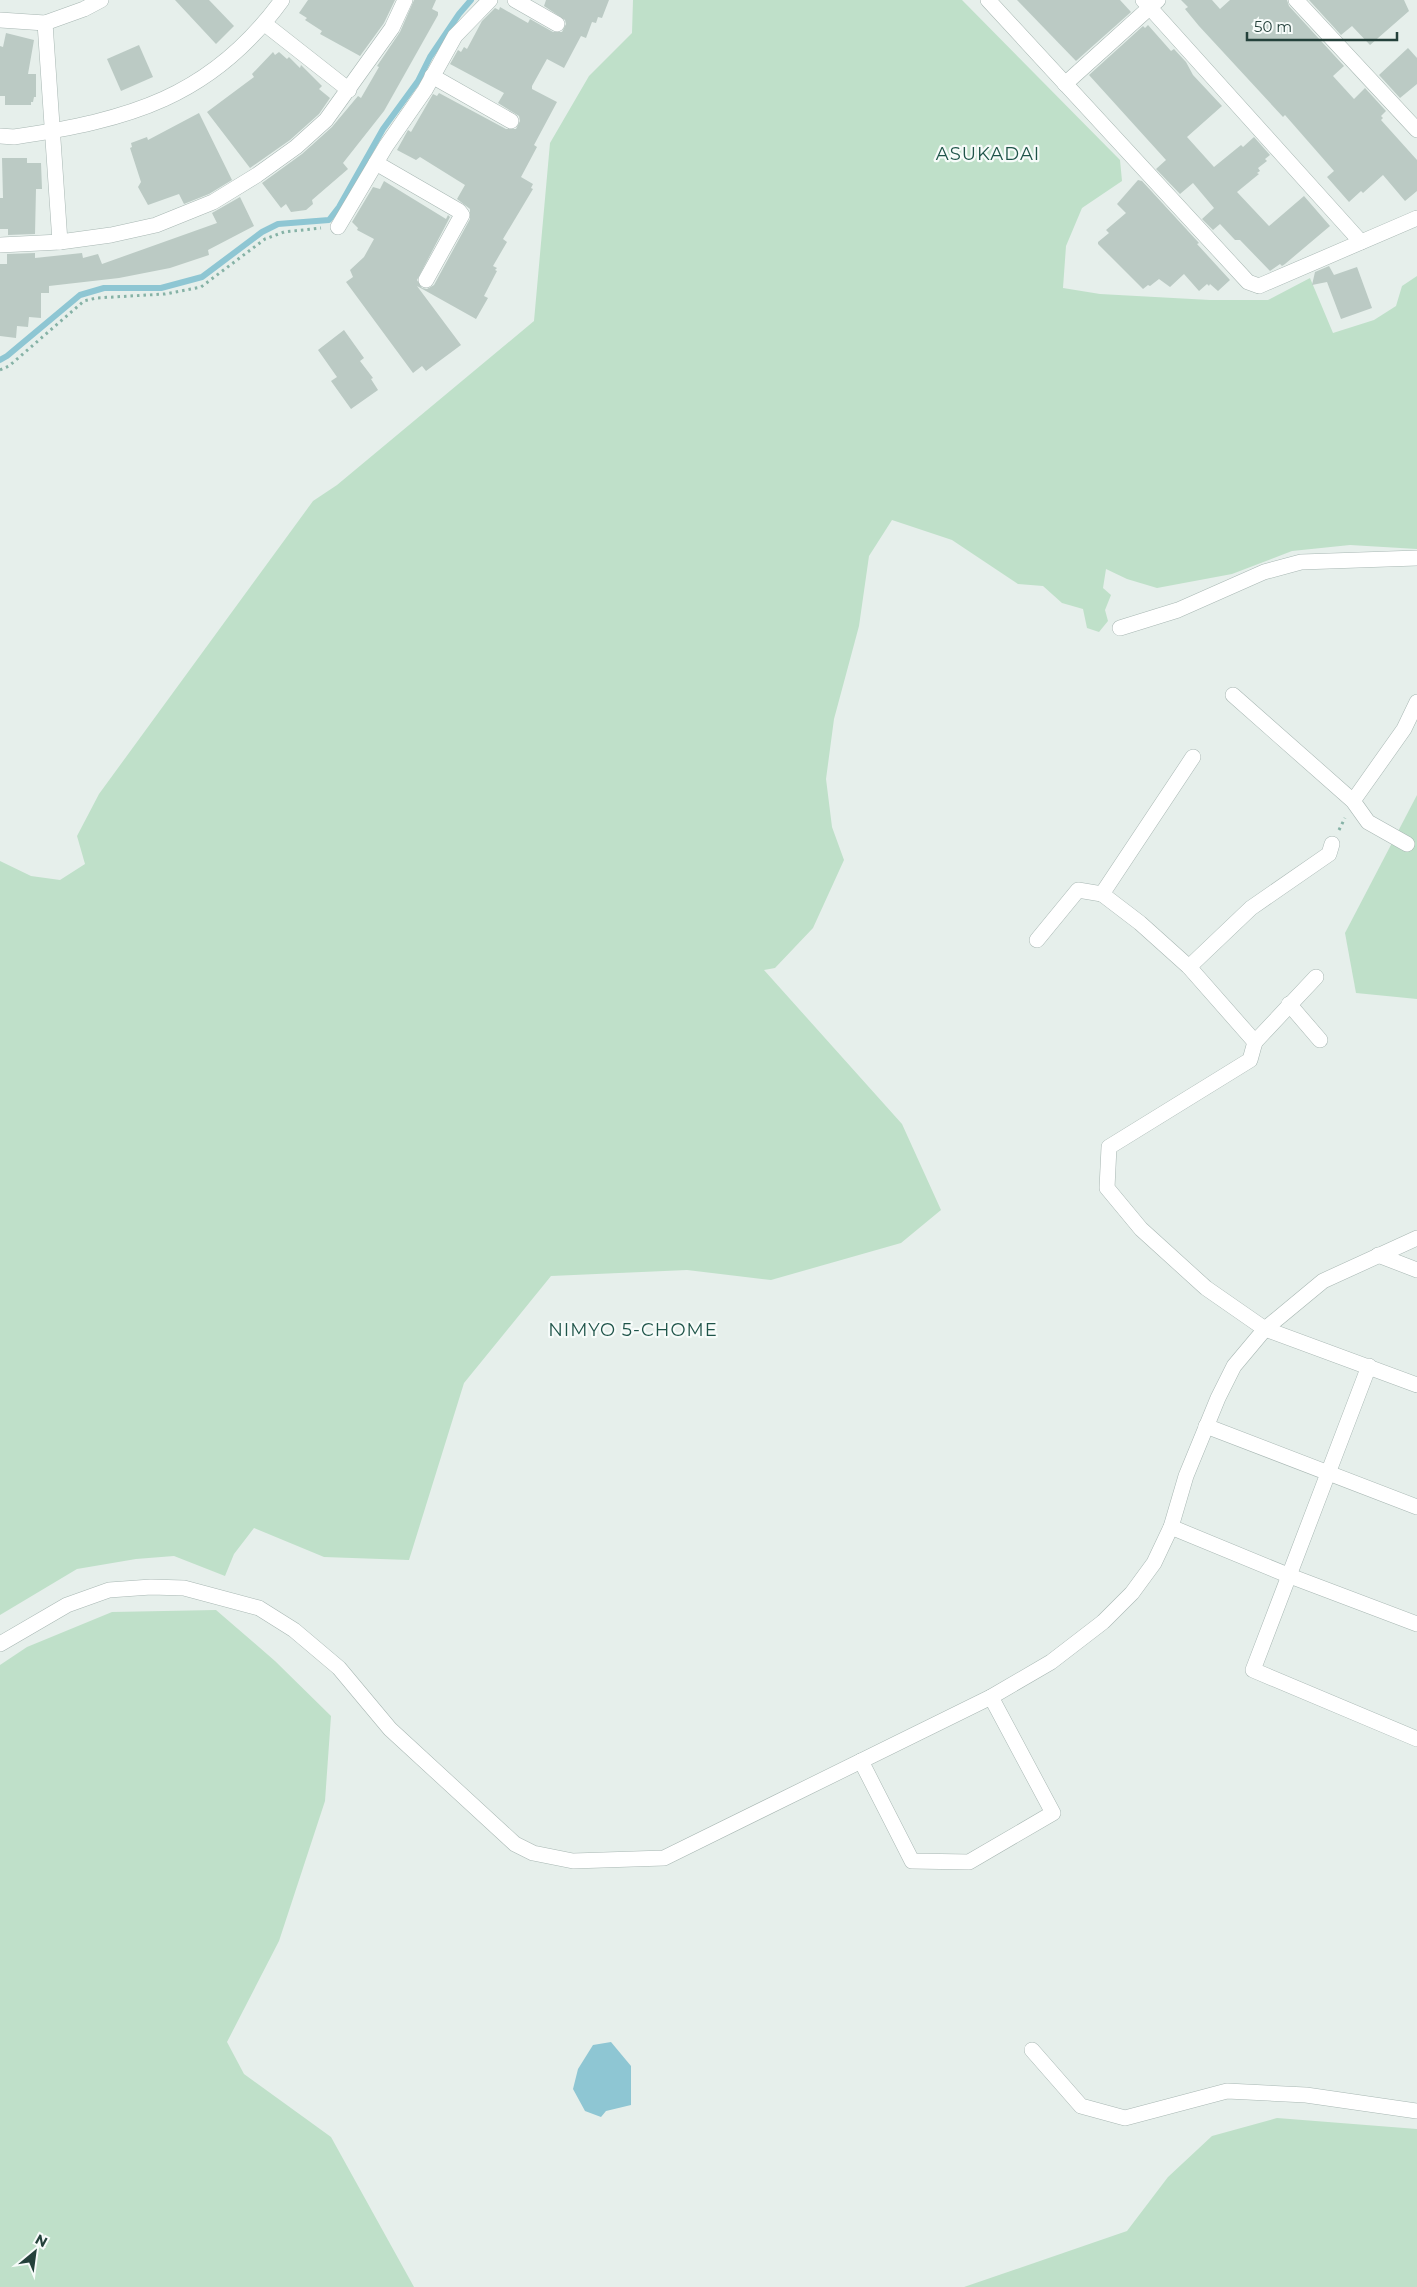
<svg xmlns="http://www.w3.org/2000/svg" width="1417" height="2287" viewBox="0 0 1417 2287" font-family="Montserrat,sans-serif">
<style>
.green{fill:#bfe0c9}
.water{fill:#8ec6d3}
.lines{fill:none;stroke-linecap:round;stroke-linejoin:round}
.stream{stroke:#8ec6d3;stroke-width:6}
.building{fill:#bbcac4}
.minor-casing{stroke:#a8b7b3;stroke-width:16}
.path{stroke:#86b2a6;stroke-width:3;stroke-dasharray:2.5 4;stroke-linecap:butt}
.minor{stroke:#fff;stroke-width:15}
.labels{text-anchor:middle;stroke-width:4.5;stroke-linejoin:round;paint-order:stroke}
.neighbourhood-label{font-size:18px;letter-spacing:1px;fill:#1f5449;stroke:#f6fbf9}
</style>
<rect width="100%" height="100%" fill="#e6efeb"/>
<g class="green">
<polygon points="633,0 962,0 1120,160 1122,181 1082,208 1066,246 1063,288 1100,294 1210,300 1268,300 1310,278 1333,333 1374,320 1396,306 1402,286 1417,276 1417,549 1350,545 1292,551 1232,574 1157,588 1127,579 1106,569 1103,588 1111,595 1105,610 1108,621 1099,632 1087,628 1083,609 1062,603 1043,586 1018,584 952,540 892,520 869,556 859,626 834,719 826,779 832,827 844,860 813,928 775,968 764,970 902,1124 941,1210 901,1243 771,1280 687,1270 551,1276 464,1383 409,1560 324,1557 254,1528 234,1554 225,1576 174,1556 136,1559 77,1569 0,1615 0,861 31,876 60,880 85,864 77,836 99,794 313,501 337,485 534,321 550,143 589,76 632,33"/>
<polygon points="1417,795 1417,999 1356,993 1345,933"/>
<polygon points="216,1610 275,1661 331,1716 325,1801 279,1941 227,2042 244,2074 331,2137 414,2287 0,2287 0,1665 27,1647 112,1612"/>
<polygon points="1277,2118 1417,2129 1417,2287 964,2287 1127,2231 1168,2177 1212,2136"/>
</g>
<polygon class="water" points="611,2042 631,2066 631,2105 606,2111 601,2117 585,2111 573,2089 578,2069 593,2045"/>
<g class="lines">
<polyline class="stream" points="0,360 7,356 80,295 104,288 161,288 202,277 262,232 278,224 329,220 339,207 383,129 418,81 430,57 459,14 471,0"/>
</g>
<g class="building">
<polygon points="175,0 209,0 234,26 216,44"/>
<polygon points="308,0 395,0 384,23 360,56 320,34 322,31 305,20 307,18 299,13"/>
<polygon points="414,0 436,0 432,9 438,12 438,15 384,111 343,163 348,169 312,200 313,204 306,210 291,212 286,204 281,208 262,183 302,154 332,127 358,96 361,98 379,67 377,66 400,32"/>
<polygon points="546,0 609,0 602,18 598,17 596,23 592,22 586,38 581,36 564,68 547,59 532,86 532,89 557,102 534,145 537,147 521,177 533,184 531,188 533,189 503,239 507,242 493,266 497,268 495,270 497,271 484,296 488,298 476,319 417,286 461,345 426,371 422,366 413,373 346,282 353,277 350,270 364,257 374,239 357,230 358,228 352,222 373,187 380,189 384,181 446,219 448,215 450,217 417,280 422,288 427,289 434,285 470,219 470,209 457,199 465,185 420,157 416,160 397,150 408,130 411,132 433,94 437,96 439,93 506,129 516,129 520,121 519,116 498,103 504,93 450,64 458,50 461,52 464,47 467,49 482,21 495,8 499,10 500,7 528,23 530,19 553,32 562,32 566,24 565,20 544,6"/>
<polygon points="1017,0 1120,0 1131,12 1076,61"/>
<polygon points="1181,0 1212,0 1220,9 1230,0 1287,0 1289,6 1344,66 1333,76 1354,99 1365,88 1386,111 1381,116 1383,118 1381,120 1417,160 1417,191 1405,201 1383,175 1363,193 1361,191 1349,202 1327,177 1334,171 1285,115 1283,117 1199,26 1185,9 1188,7"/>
<polygon points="1309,0 1404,0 1409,11 1370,45 1352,26 1341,35"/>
<polygon points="1148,25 1171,51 1174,49 1186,62 1193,75 1222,106 1187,137 1214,167 1241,145 1243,147 1254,137 1270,155 1265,159 1267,161 1258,168 1260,171 1257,173 1259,174 1237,192 1269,226 1304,196 1330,226 1285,264 1282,266 1280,264 1270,271 1240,240 1235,240 1220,224 1213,230 1202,219 1214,208 1193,183 1180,194 1156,169 1166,160 1089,75 1143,26 1145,28"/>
<polygon points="6,33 34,40 28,74 36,74 36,97 34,97 33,102 31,102 31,105 5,105 5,96 0,96 0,46 3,47"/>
<polygon points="139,45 153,77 121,91 107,59"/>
<polygon points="1408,48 1417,58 1417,84 1400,98 1379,75"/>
<polygon points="273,52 275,55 279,52 287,59 289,57 300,68 301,65 322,86 319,89 330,98 319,114 290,140 250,168 207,112 254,77 252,74"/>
<polygon points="199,113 232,180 209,194 184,204 179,194 148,205 138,187 141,182 130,148 132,147 131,143 147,137 148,140"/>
<polygon points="2,158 27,158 27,163 41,163 42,189 36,189 35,234 8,235 8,229 0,229 0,198 3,198"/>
<polygon points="1138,180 1142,181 1199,243 1197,244 1230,280 1218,291 1210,284 1209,286 1207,284 1199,291 1184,274 1170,287 1159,279 1150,286 1148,285 1143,289 1098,244 1098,242 1109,233 1106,230 1126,213 1117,204"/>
<polygon points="240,197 254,226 208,250 209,255 170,268 119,278 49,286 49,293 41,293 41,318 29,317 28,327 17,326 16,338 0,336 0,264 7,264 7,254 35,253 35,258 82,253 83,258 98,254 102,264 217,223 212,213"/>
<polygon points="1329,266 1334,275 1357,267 1372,308 1341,319 1327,282 1312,285 1315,272"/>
<polygon points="344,330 364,358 360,361 373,378 371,379 378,390 351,409 331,381 337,377 318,350"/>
</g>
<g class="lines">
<g class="minor-casing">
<g id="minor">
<polyline points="515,0 557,24"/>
<polyline points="988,0 1248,282 1259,286 1417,218"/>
<polyline points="1143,0 1361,242"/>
<polyline points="1296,0 1417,130"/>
<polyline points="0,20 45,23 84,9 101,0"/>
<polyline points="45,23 60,242"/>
<polyline points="265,24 349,90"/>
<polyline points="432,76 511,121"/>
<polyline points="1065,84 1158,0"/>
<path d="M0 136 14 137C128 120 211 98 282 0"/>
<polyline points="376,163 459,211 462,215 426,280"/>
<polyline points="338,227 386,146 425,90 455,36 490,0"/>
<polyline points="0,245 60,242 111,235 156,225 213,202 257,175 296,147 326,120 392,28 405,0"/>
<polyline points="1120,628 1178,610 1264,572 1301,562 1417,558"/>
<polyline points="1233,695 1353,801 1368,822 1407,844"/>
<polyline points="1193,757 1102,894 1140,923 1189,967 1255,1042 1316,977"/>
<polyline points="1353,801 1404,729 1417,702"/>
<polyline points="1037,940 1078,890 1102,894"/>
<polyline points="1189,967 1251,908 1329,854 1332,844"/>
<polyline points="1289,1004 1320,1040"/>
<polyline points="1255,1042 1250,1060 1109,1147 1107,1188 1141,1229 1206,1288 1265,1329 1417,1385"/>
<polyline points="1378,1255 1417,1270"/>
<polyline points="1369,1366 1253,1670 1417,1739"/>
<polyline points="1206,1426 1417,1507"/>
<polyline points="1171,1527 1290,1576 1417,1624"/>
<polyline points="0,1644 67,1605 109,1590 151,1587 184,1588 259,1608 294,1630 339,1668 390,1729 515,1844 533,1853 573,1861 664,1858 991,1697 1051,1662 1103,1622 1132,1593 1154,1563 1171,1527 1186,1476 1218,1398 1234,1366 1265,1329 1323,1281 1417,1238"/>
<polyline points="861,1761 912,1861 969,1862 1053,1813 991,1697"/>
<polyline points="1032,2050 1081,2106 1125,2118 1227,2091 1306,2095 1417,2111"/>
</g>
</g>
<g class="path">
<polyline points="0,370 9,366 84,301 96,298 165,294 201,287 265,239 284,232 321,228"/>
<polyline points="1339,830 1345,818"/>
</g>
<use href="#minor" class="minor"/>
</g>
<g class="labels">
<g class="neighbourhood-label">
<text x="988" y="160">ASUKADAI</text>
<text x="633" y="1336">NIMYO 5-CHOME</text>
</g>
</g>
<g transform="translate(35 2252) rotate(29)" stroke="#f6fbf9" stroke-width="4" paint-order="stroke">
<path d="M0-4L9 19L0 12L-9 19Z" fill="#24413b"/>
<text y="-8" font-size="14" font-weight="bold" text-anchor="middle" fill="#24413b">N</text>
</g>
<path d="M1247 32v8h150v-8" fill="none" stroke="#24413b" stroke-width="2.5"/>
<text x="1254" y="32" font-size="15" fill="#24413b" stroke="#f6fbf9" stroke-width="4" paint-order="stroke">50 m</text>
</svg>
